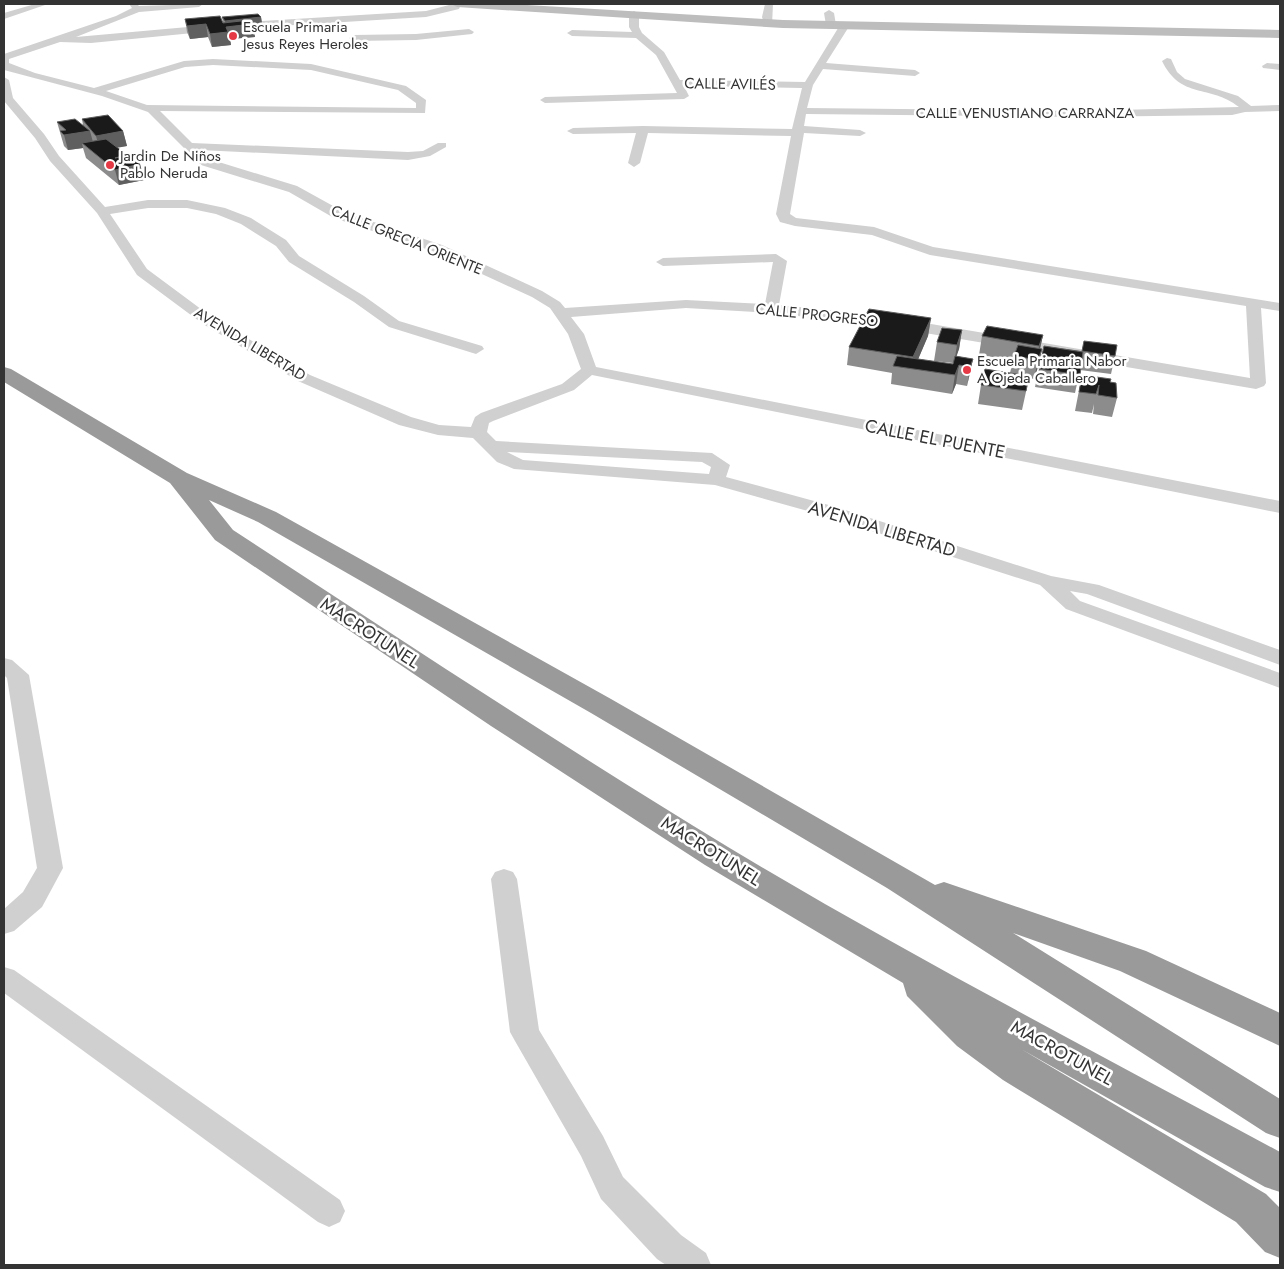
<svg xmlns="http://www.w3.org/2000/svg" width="1284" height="1269" viewBox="0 0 1284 1269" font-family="Jost,sans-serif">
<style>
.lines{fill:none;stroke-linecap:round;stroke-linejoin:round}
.street{fill:#d0d0d0;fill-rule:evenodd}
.secondary{fill:#bdbdbd;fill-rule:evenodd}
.highway{fill:#9a9a9a;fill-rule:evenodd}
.wall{fill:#8c8c8c}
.shaded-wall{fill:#5f5f5f}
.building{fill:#1a1a1a;stroke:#5f5f5f}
.poi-dot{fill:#e63946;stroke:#fff;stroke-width:2}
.labels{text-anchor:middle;stroke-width:5;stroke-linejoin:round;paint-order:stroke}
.far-poi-label{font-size:15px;fill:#333;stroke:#fff;text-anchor:start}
.far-street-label{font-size:15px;fill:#333;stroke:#fff}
.street-label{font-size:18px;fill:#333;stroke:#fff}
</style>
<rect width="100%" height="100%" fill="#fff"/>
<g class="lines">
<g class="street">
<polygon points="35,4 48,4 4,19 4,13"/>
<path d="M129 4H137L139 6 203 4 199 7 139 12 76 37 244 22 426 11 453 4H461L459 9 426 17 244 28 91 43 60 42 9 59V63L35 73 94 88 184 61 213 59 311 64 406 86 426 100 425 113 160 111 192 143 408 152 423 151 438 143H446V147L430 156 408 160 200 150 209 159 297 186 344 212 442 245 542 291 560 302 565 308 686 300 765 304 773 262 663 266 656 262 663 258 776 254 787 261 779 305 878 315 1250 378 1246 306 930 255 872 235 795 226 780 222 776 214 791 136 648 133 640 163 634 167 628 163 636 133 573 134 567 131 573 128 643 126 792 129 802 88 684 86 689 96 684 99 545 103 540 100 545 97 677 93 656 55 636 38 572 36 567 33 572 30 632 32 629 27V14L634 11 639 14V27L642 33 664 52 680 80 805 82 840 25 845 22 850 25 826 63 915 70 920 73 915 76 823 69 813 85 807 108 1077 111 1239 107C1210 84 1181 100 1162 61L1167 58 1171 59 1177 72 1185 79 1238 96 1251 106 1280 105V111L1245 112 1232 115 1077 117 806 114 804 126 860 130 866 133 860 136 804 133 790 214 796 218 874 227 933 247 1280 303V311L1261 308 1266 383 1264 386 1256 389 878 325 771 313 686 308 571 317 584 334 596 367 1280 501V513L592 375 574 390 493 421 489 423 487 432 496 441 712 453 730 465 726 477 836 507 1051 576 1099 585 1280 650V665L1087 594 1070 591 1080 601 1280 673V688L1066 609 1040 585 822 515 715 485 514 469 497 462 473 438 438 435 399 425 298 381 203 324 137 275 97 213 50 161 35 138 4 101V77L9 80 13 98 44 134 59 156 105 207 148 200H187L225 208 251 218 286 240 299 256 364 296 399 321 482 346 484 349 476 354 389 327 354 302 289 262 276 246 241 224 216 214 187 208H148L110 214 147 269 213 318 310 375 411 417 439 425 471 427 475 417 481 413 562 384 581 369 568 334 550 308 532 297 432 251 334 218 289 192 201 165 148 112 102 96 4 70V54L116 16 132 8ZM213 65 311 70 398 90 416 103V108L147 105 106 91 185 67ZM507 452 702 462 711 467 709 474 523 460Z"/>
<polygon points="765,4 773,4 772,25 764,23 762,17"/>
<polygon points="829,10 834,13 836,25 831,28 826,25 824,13"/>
<polygon points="469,29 474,32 472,34 416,40 354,41 349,38 354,35 416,34"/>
<polygon points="1267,63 1280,64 1280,70 1263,68 1262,66"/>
<polygon points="4,658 12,660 29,675 63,868 42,907 14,931 4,934 4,909 23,892 37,868 7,678 4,675"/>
<polygon points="504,869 513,872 517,879 539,1030 603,1136 623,1177 681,1235 706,1253 711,1265 666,1265 657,1259 601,1199 581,1156 515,1041 510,1032 491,879 495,872"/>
<polygon points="4,967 14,970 340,1200 345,1211 340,1222 329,1227 318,1222 4,993"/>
</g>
<polygon class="secondary" points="451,4 510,4 783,20 1280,30 1280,38 783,28 457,7"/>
<path class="highway" d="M4 367 11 369 187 473 276 512 611 699 935 885 944 882 1146 951 1280 1013V1046L1120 971 1013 933 1280 1099V1138L1266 1133 887 888 591 713 258 522 209 500 233 530C397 637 560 745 728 847 908 955 1095 1052 1280 1152V1192L1265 1187 1021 1049 1266 1194 1280 1208V1258L1265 1252 1236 1222 1003 1080 957 1046 907 996 903 983 705 865 491 726 215 540 170 483 4 382Z"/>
</g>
<g class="wall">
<polygon points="222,17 261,17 263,30 254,31 255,37 230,39 231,45 212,47 208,37 190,39 187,32 185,19 223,23"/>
<polygon points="82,119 123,131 127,146 117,147 127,156 140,164 144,180 119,185 86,158 83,148 68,150 64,146 57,122 83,125"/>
<polygon points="931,318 928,336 918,359 953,364 953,363 934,361 937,342 962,330 959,349 956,356 973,359 967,386 956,384 952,394 891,384 892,373 847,365 849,347"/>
<polygon points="1043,335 1040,349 1042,349 1038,367 1034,379 1029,378 1022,410 978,404 981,385 1010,373 1013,360 979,355 982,336"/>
<polygon points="1084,341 1115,356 1111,374 1080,370 1075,393 1035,387 1044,346 1082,351"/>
<polygon points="1082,375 1110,382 1117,398 1112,417 1093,414 1094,404 1092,413 1075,411"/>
</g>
<g class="shaded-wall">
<polygon points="261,17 263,30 254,31 255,37 230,39 231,45 212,47 210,34 227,32 225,21"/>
<polygon points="206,24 208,37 190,39 187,26"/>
<polygon points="90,131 94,146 82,143 83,148 68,150 64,135"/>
<polygon points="123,131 127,146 100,151 96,136"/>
<polygon points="127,155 130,167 140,164 144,180 119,185 115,170 115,158"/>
<polygon points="931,318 928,336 914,369 912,369 913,357"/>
<polygon points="962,330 959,349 954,364 957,345"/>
<polygon points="1043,335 1039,353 1036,360 1039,346"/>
<polygon points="1042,349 1038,367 1034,379 1038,360"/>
<polygon points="973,359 967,386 970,367"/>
<polygon points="959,365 956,384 952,394 955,375"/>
</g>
<g class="building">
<polygon points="258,14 261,17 225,21 222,17"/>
<polygon points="220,16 223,23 250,20 252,24 226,27 228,32 210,34 206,24 187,26 185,19"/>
<polygon points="108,115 123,131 96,136 82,119"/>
<polygon points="75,119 90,131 64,135 60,131 66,130 57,122"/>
<polygon points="106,139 127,155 115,158 130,155 140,164 115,170 82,143"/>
<polygon points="869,309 931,318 913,357 849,347"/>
<polygon points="987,326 1043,335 1039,346 982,336"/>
<polygon points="942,328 962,330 957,345 937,342"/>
<polygon points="1084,341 1117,345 1115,356 1082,351"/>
<polygon points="1018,345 1042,349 1038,360 1014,356"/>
<polygon points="1044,346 1083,352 1080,375 1039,369"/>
<polygon points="897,356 953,364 955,356 973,359 970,367 959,365 955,375 893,366"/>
<polygon points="985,369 1029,376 1026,391 981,385"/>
<polygon points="1082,375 1111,379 1110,382 1116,383 1117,398 1098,395 1099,385 1096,394 1079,392"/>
</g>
<g class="poi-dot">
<circle cx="233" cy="36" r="5"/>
<circle cx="110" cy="165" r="5"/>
<circle cx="967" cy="370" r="5"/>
</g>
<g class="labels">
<g class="far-poi-label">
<text x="243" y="32">Escuela Primaria<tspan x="243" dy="17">Jesus Reyes Heroles</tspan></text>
<text x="120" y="161">Jardin De Niños<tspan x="120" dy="17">Pablo Neruda</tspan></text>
<text x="977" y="366">Escuela Primaria Nabor<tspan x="977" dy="17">A Ojeda Caballero</tspan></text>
</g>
<g class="far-street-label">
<text transform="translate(730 84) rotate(1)" y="5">CALLE AVILÉS</text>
<text x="1025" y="118">CALLE VENUSTIANO CARRANZA</text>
<text transform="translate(407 240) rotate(22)" y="5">CALLE GRECIA ORIENTE</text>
<text transform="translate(817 315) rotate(6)" y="5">CALLE PROGRESO</text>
<text transform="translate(250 344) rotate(31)" y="5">AVENIDA LIBERTAD</text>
</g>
<g class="street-label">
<text transform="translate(935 439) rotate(11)" y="6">CALLE EL PUENTE</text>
<text transform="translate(882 529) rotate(17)" y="6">AVENIDA LIBERTAD</text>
<text transform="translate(370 633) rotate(33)" y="6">MACROTUNEL</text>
<text transform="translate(711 851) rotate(32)" y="6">MACROTUNEL</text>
<text transform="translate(1062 1053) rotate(29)" y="6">MACROTUNEL</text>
</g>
</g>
<rect width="1284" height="1269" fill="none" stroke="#333333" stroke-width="10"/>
</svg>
